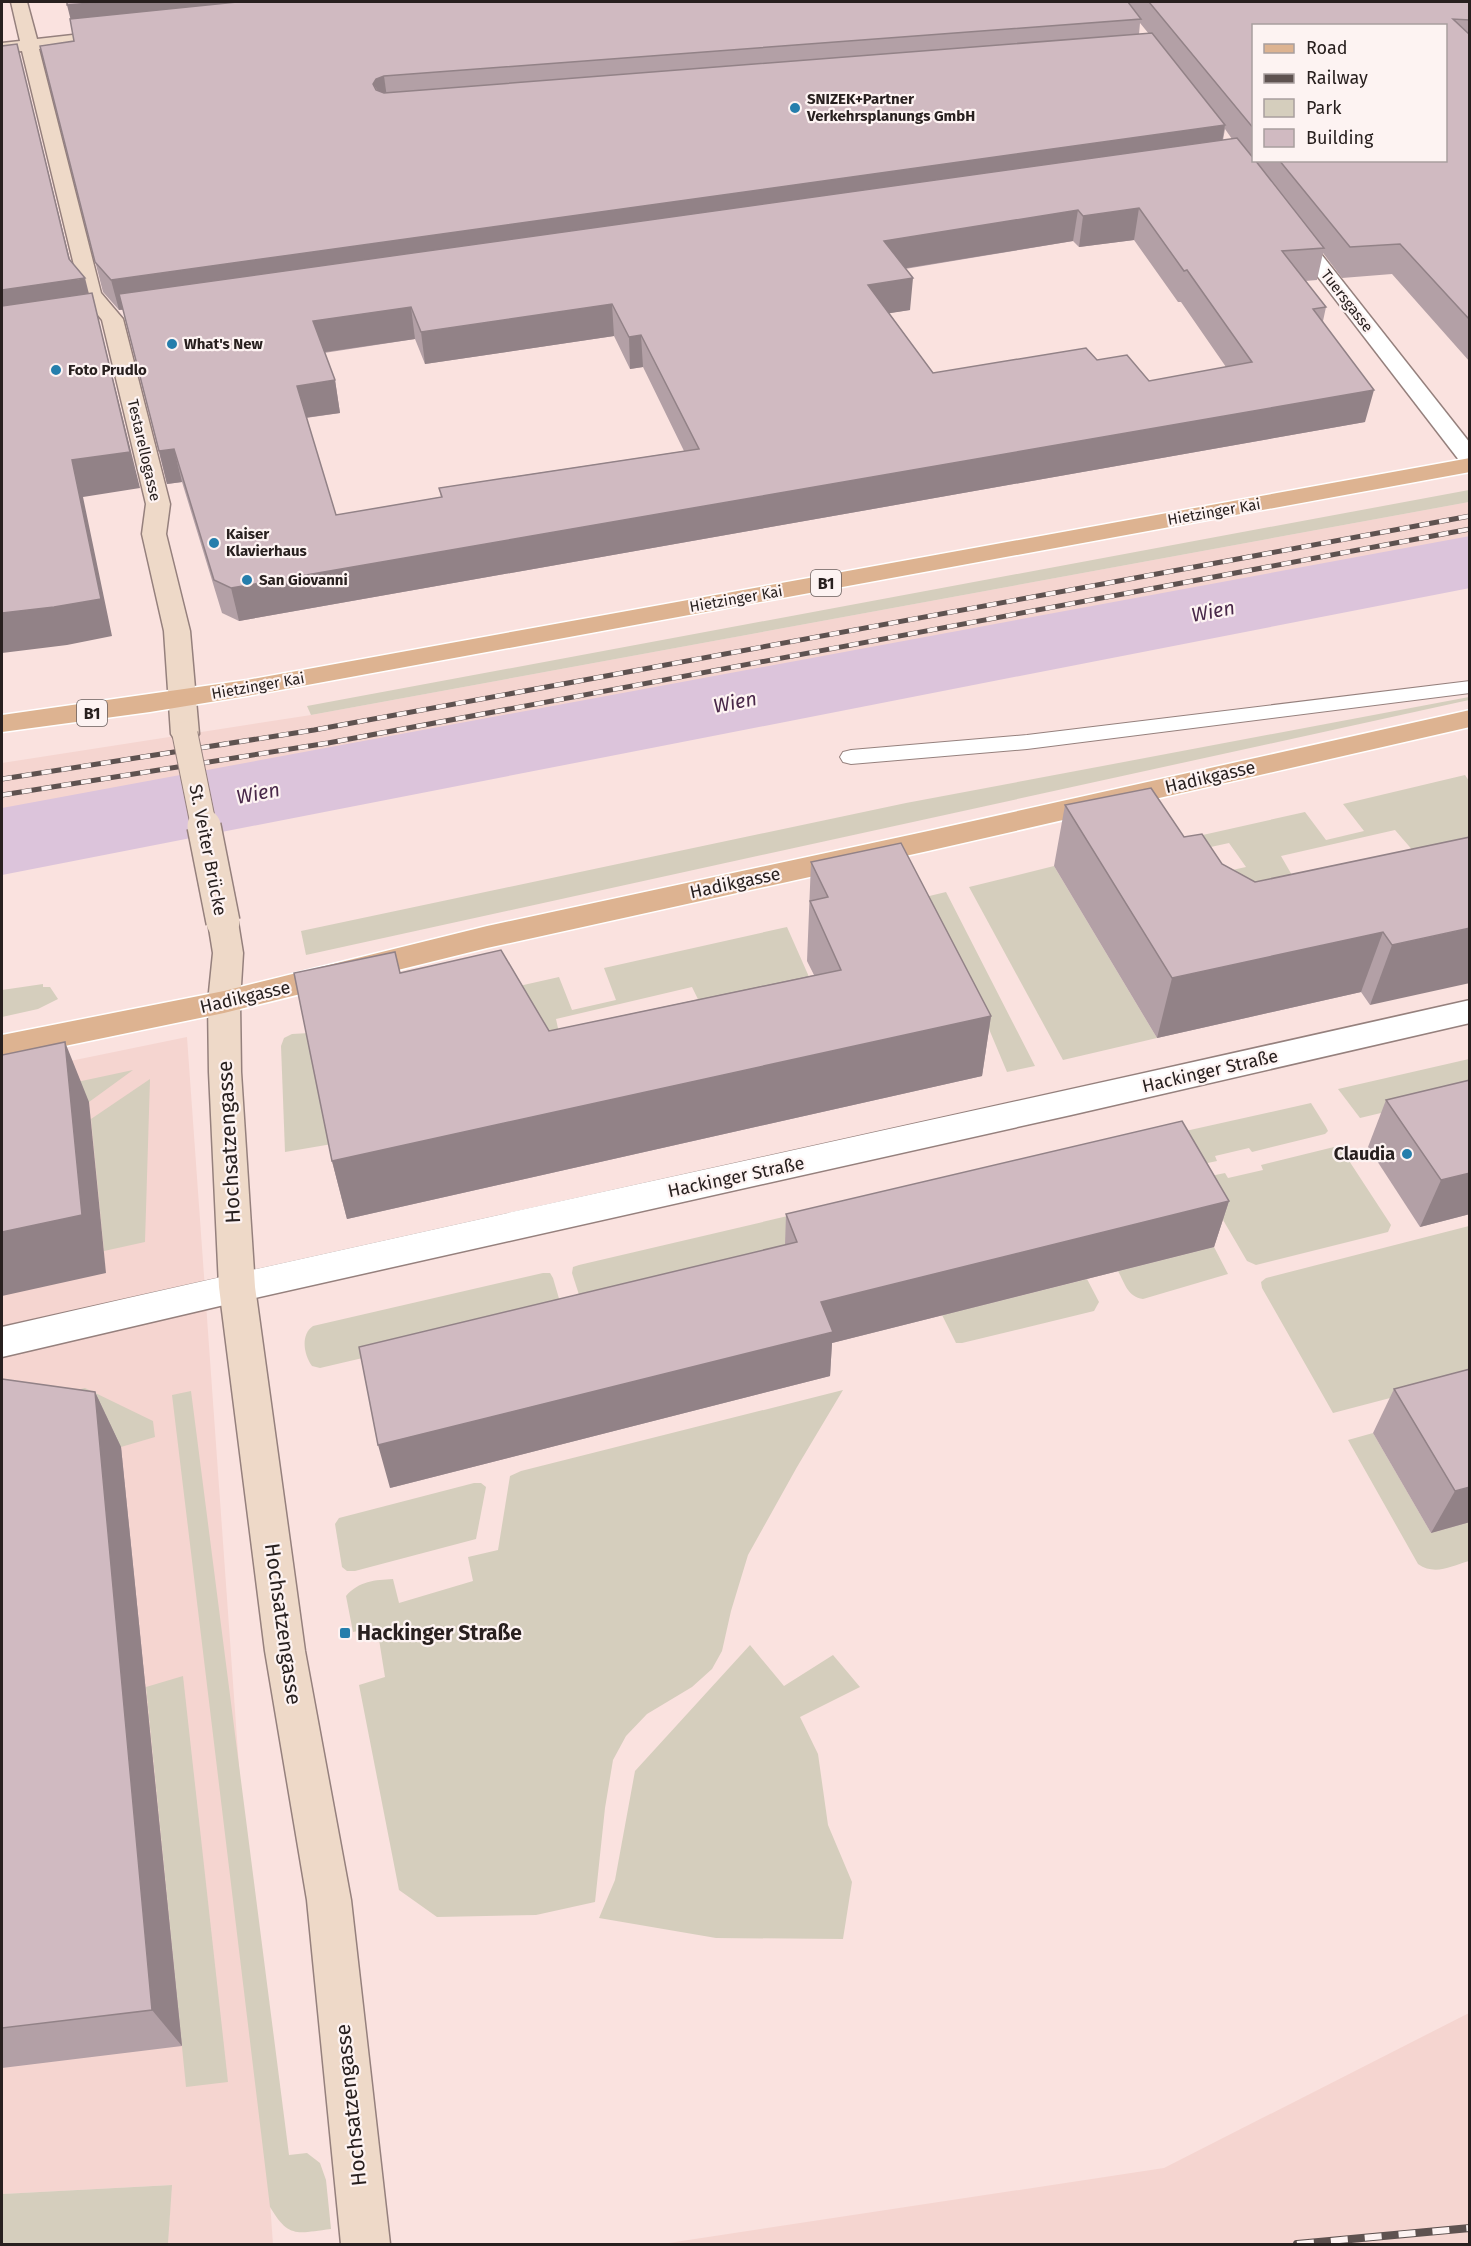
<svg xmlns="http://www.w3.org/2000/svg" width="1471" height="2246" viewBox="0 0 1471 2246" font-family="'Fira Sans',sans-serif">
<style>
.built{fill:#f5d5d0}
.green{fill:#d5cebd}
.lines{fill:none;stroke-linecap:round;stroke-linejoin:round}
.river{fill:#dcc4db;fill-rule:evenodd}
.lane-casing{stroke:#95807d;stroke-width:2}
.street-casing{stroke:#95807d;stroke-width:3}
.secondary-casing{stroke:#95807d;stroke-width:3}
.primary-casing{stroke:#fff;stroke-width:3}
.lane{fill:#fff;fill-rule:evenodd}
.street{fill:#fff;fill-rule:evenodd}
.secondary{fill:#eed9c8;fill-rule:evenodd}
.primary{fill:#ddb391;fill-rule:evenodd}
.rail-far1-casing{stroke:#5e5250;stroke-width:5}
.rail-casing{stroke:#5e5250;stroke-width:8}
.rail-far1{stroke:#fdf3f2;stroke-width:4;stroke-dasharray:10;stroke-linecap:butt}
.rail{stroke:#fdf3f2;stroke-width:6;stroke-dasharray:17;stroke-linecap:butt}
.secondary-bridge-far1-casing{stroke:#95807d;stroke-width:27;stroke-linecap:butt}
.secondary-bridge-casing{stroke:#95807d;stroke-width:36;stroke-linecap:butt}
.secondary-bridge-far1{stroke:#eed9c8;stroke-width:25}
.secondary-bridge{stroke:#eed9c8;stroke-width:33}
.wall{fill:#b3a0a6;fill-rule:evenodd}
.shaded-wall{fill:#928287}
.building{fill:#d0bac1;stroke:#928287;stroke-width:1.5;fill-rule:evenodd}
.poi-dot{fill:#257eac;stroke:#fdf3f2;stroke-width:2}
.labels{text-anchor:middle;stroke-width:4.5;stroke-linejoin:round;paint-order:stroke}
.far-poi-label{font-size:15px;font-weight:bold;fill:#28201f;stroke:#fdf3f2;text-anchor:start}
.far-street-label{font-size:15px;fill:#28201f;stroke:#fdf3f2}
.shield{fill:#fdf3f2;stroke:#685f5e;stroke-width:1.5}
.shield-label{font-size:16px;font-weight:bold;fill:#28201f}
.street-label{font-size:18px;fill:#28201f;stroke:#fdf3f2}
.poi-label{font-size:18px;font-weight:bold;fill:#28201f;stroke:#fdf3f2;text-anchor:end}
.water-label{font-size:20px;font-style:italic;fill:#492849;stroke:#fdf3f2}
.near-street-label{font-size:21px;fill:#28201f;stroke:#fdf3f2}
.near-poi-label{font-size:21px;font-weight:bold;fill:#28201f;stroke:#fdf3f2;text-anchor:start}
</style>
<rect width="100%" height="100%" fill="#fae2df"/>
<g class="built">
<polygon points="1469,502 1469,544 931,648 925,646 2,819 2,763 311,715"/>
<polygon points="187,1037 273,2244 168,2244 171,2185 2,2194 2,1075"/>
<polygon points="1469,2013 1469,2244 662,2244 1164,2168"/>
</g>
<g class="green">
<polygon points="1469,490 1469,502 311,715 307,706"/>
<polygon points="1469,697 1469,700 306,955 301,931 906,803"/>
<polygon points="1465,775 1469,781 1469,877 1441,883 1395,830 1281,856 1312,910 1214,874 1246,867 1229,843 1197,850 1158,845 1305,812 1326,840 1364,831 1343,804"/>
<polygon points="1054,866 1157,1038 1063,1060 969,887"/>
<polygon points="946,892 1035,1066 1007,1072 968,979 896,904"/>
<polygon points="787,927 821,1004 717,1038 692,987 556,1019 567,1070 429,1006 559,977 572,1010 616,1000 604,968"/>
<polygon points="43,984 43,987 50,987 58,999 38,1009 2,1017 2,990"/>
<polygon points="309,1033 332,1144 285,1152 281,1046 284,1038 292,1034"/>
<polygon points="1469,1059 1469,1092 1360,1118 1338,1089"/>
<polygon points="133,1070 89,1102 2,1098"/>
<polygon points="150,1079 145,1242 104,1251 91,1119"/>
<polygon points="1311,1103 1326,1127 1328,1131 1325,1134 1252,1152 1249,1148 1215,1156 1217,1161 1203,1164 1172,1134"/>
<polygon points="1142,1133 593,1338 572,1273 573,1267 579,1265"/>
<polygon points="1334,1147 1342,1150 1391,1225 1388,1232 1256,1265 1247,1261 1202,1184 1206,1177 1225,1173 1228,1178 1263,1170 1261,1165"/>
<polygon points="1469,1226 1469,1393 1455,1381 1333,1413 1262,1288 1261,1282 1266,1278"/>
<path d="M1214 1247 1228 1274 1143 1299C1128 1297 1125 1284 1118 1271Z"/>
<path d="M543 1273H550L553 1278 560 1302 551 1314 320 1368 312 1366C304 1355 300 1335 313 1326Z"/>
<polygon points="1087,1279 1099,1302 1094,1311 962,1343 956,1343 942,1315"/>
<polygon points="85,1388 153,1421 155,1437 121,1447 2,1430 2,1407"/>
<path d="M843 1390 797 1467 748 1555 731 1611 722 1651 712 1669 692 1687 647 1714 626 1736 613 1760 605 1808 595 1902 536 1915 437 1917 399 1890 359 1685 385 1677 377 1627 353 1632 346 1596C359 1581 375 1580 393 1579L399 1603 473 1581 468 1557 498 1550 510 1476 521 1471Z"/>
<path d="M191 1391 289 2155 307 2153 320 2163 326 2180 331 2229C297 2233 289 2239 270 2207L172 1395Z"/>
<path d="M1373 1433 1431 1533 1469 1522V1561C1451 1566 1435 1576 1418 1564L1348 1440Z"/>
<polygon points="474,1483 481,1483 486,1487 476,1539 355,1571 347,1571 342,1567 335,1524 339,1518"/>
<polygon points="750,1645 784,1686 833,1655 860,1687 800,1717 818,1754 828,1825 852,1882 843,1939 716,1938 599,1918 615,1880 635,1771"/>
<polygon points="183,1676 228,2082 186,2087 146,1687"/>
<polygon points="172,2185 168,2244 2,2244 2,2194"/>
</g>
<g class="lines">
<polygon class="river" points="1470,536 1470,588 2,875 2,808"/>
<g class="lane-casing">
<polygon id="lane" points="1470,681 1470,693 1027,749 851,764 843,762 840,757 843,752 851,750 1027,735"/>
</g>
<g class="street-casing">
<g id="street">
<polygon points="1292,224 1299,226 1470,443 1470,466 1462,464 1285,234 1282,230 1285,226"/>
<path d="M1470 1000V1023L1071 1115 237 1302 2 1357V1327C490 1214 981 1111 1470 1000Z"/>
</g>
</g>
<g class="secondary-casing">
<g id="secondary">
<polygon points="11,2 27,2 37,39 117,30 123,31 126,35 123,39 117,40 39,49 101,293 123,319 170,504 166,534 190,631 199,734 195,740 185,743 175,740 171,734 164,631 142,534 146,504 102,320 81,294 22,51 2,53 2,43 20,41"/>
<polygon points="223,911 234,915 238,922 243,953 240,1002 241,1072 255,1287 305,1651 351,1900 390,2244 341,2244 307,1900 265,1651 219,1287 209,1072 208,1002 213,953 208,922 212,915"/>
</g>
</g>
<g class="primary-casing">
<g id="primary">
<polygon points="1470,458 1470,472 247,696 150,712 2,732 2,715 247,680"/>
<polygon points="1470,710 1470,727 928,851 487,948 224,1013 2,1059 2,1035 224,991 487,926 928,831"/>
</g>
</g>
<use href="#lane" class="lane"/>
<use href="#street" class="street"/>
<use href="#secondary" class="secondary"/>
<use href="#primary" class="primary"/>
<g class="rail-far1-casing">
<g id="rail-far1">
<polyline points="2,779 314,730 1470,516"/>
<polyline points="2,795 328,743 1470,529"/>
</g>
</g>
<g class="rail-casing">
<polyline id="rail" points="1297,2244 1470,2228"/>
</g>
<use href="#rail-far1" class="rail-far1"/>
<use href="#rail" class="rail"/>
<g class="secondary-bridge-far1-casing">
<polyline id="secondary-bridge-far1" points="185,734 204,828"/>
</g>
<g class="secondary-bridge-casing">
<polyline id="secondary-bridge" points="204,826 223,922"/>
</g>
<use href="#secondary-bridge-far1" class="secondary-bridge-far1"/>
<use href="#secondary-bridge" class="secondary-bridge"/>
</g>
<g class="wall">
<path d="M67 2H1470V362L1392 274 1342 278 1323 253 1317 280 1305 281 1326 307 1323 321 1365 422 239 621 222 613 182 482 167 484 123 310H119L103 292 40 46 74 41 71 19ZM1140 23 1149 34H1139ZM1254 26 1446 160H1254ZM1225 129 1232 139 1223 140ZM1134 240 1178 302H1181L1226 367 1149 381 1097 360 933 373 889 313 910 310 905 269 1073 241 1079 247ZM614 336 630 369 643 367 684 451 439 488 441 497 336 515 306 418 340 413 335 380 324 353 415 339 425 364Z"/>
<polygon points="1065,805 1184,837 1222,864 1255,882 1470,837 1370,1005 1361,992 1157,1038 1054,866"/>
<polygon points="811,862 991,1016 982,1076 347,1219 332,1161 400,973 549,1031 814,975 807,961"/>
<polygon points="1470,1080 1470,1214 1420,1227 1368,1147 1386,1100"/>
<polygon points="1229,1201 1214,1247 832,1343 830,1376 390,1488 785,1245 786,1214"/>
<polygon points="1470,1369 1470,1522 1431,1533 1373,1433 1394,1389"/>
<polygon points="2,1379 95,1392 121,1447 182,2046 2,2068"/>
</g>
<g class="shaded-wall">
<polygon points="103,2 365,2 74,33 67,5"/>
<polygon points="17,44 75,280 85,278 94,314 2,328 2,290 69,259"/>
<polygon points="384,76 388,105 373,84 376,79"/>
<polygon points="1225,125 1220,154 119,310 111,280"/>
<polygon points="1139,208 1134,240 1079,247 1083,216"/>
<polygon points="1078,210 1073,241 882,272 884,241"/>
<polygon points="913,278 910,310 866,317 868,285"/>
<polygon points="92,293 140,488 83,497 112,636 67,645 2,653 2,613 72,460"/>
<polygon points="612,304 614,336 425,364 421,332"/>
<polygon points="411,307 415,339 318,353 313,321"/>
<polygon points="641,335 643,367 630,369 629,337"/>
<polygon points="335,380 340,413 303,418 297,386"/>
<polygon points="1374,390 1365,422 239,621 231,588"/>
<polygon points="174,449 182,482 167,484 159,451"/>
<polygon points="1470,928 1470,983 1370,1005 1392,945"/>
<polygon points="1383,932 1361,992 1157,1038 1172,978"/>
<polygon points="991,1016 982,1076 347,1219 332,1161"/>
<polygon points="65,1042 89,1102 106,1273 2,1296 2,1232"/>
<polygon points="1470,1173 1470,1214 1420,1227 1441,1180"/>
<polygon points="1229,1201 1214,1247 832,1343 830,1376 390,1488 378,1445 821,1302"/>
<polygon points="95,1392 121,1447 182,2046 152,2010"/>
<polygon points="1470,1487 1470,1522 1431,1533 1455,1491"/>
</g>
<g class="building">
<polygon points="67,2 103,2 67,5"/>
<polygon points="237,2 1128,2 1141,19 384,76 376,79 373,84 376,90 384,93 1152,33 1225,125 111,280 95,262 40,46 74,41 70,19"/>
<polygon points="1149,2 1470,2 1470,20 1453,19 1470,35 1470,320 1400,244 1350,247 1279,160 1446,160 1446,26 1254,26 1254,129"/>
<polygon points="17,44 69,259 85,278 2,290 2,46"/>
<path d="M1237 138 1254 159V160H1255L1324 248 1282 251 1326 307 1313 309 1374 390 231 588 214 580 174 449 159 451 119 294ZM1139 208 1184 271 1187 270 1252 362 1149 381 1127 355 1097 360 1086 348 933 373 868 285 913 278 884 241 1078 210 1083 216ZM612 304 629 337 641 335 699 449 439 488 442 497 336 515 297 386 335 380 313 321 411 307 421 332Z"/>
<polygon points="92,293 130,452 72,460 101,599 54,607 2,613 2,306"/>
<polygon points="1151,788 1184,837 1202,834 1222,864 1255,882 1470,837 1470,928 1392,945 1383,932 1172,978 1065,805"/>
<polygon points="901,843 991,1016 332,1161 294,973 395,952 400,973 501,950 549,1031 841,970 810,901 828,897 811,862"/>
<polygon points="65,1042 82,1215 2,1232 2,1055"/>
<polygon points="1470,1080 1470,1173 1441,1180 1386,1100"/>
<polygon points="1182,1121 1229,1201 821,1302 833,1332 378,1445 359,1347 797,1242 786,1214"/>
<polygon points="1470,1369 1470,1487 1455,1491 1394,1389"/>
<polygon points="2,1379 95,1392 152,2010 2,2028"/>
</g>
<g class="poi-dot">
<circle cx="795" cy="108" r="6"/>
<circle cx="172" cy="344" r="6"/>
<circle cx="56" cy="370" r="6"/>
<circle cx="214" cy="543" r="6"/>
<circle cx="247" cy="580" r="6"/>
<circle cx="1407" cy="1154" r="6"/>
<rect x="339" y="1627" width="12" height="12" rx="3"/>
</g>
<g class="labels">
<g class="far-poi-label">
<text x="807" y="104">SNIZEK+Partner<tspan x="807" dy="17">Verkehrsplanungs GmbH</tspan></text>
<text x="184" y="349">What's New</text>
<text x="68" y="375">Foto Prudlo</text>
<text x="226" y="539">Kaiser<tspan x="226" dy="17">Klavierhaus</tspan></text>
<text x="259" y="585">San Giovanni</text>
</g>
<g class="far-street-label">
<text transform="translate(1347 301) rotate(52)" y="5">Tuersgasse</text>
<text transform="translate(144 450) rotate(77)" y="5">Testarellogasse</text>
<text transform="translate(1214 512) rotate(-10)" y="5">Hietzinger Kai</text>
<text transform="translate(736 599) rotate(-10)" y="5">Hietzinger Kai</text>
<text transform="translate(258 686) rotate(-10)" y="5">Hietzinger Kai</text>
</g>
<g class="shield">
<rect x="811" y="570" width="30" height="26" rx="4.5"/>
<rect x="77" y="700" width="30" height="26" rx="4.5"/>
</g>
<g class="shield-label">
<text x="826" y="589">B1</text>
<text x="92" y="719">B1</text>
</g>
<g class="street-label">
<text transform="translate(1210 777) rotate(-13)" y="6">Hadikgasse</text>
<text transform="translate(208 850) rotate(79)" y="6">St. Veiter Brücke</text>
<text transform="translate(735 883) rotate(-12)" y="6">Hadikgasse</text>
<text transform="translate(245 997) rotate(-13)" y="6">Hadikgasse</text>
<text transform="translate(1210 1071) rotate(-13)" y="6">Hackinger Straße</text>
<text transform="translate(736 1177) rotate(-12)" y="6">Hackinger Straße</text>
</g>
<g class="poi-label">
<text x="1395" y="1160">Claudia</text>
</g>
<g class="water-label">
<text transform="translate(1213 611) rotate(-11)" y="7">Wien</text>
<text transform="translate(735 702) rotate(-11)" y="7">Wien</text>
<text transform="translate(258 793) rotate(-11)" y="7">Wien</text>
</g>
<g class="near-street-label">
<text transform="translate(229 1142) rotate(-93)" y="7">Hochsatzengasse</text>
<text transform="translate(283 1624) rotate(82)" y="7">Hochsatzengasse</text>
<text transform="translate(351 2105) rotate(-96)" y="7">Hochsatzengasse</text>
</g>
<g class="near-poi-label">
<text x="357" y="1640">Hackinger Straße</text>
</g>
</g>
<rect width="1471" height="2246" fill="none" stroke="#28201f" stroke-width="6"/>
<rect x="1252" y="24" width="195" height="138" fill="#fdf3f2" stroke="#a89f9e" stroke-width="1.5"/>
<rect x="1264" y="44" width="30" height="9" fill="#ddb391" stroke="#a89f9e" stroke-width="1.5"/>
<text x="1306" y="54" font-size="18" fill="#28201f">Road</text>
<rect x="1264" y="74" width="30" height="9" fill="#5e5250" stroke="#a89f9e" stroke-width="1.5"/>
<text x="1306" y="84" font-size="18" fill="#28201f">Railway</text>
<rect x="1264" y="99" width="30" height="18" fill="#d5cebd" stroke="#a89f9e" stroke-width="1.5"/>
<text x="1306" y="114" font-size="18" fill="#28201f">Park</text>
<rect x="1264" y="129" width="30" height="18" fill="#d0bac1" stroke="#a89f9e" stroke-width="1.5"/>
<text x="1306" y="144" font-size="18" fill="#28201f">Building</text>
</svg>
